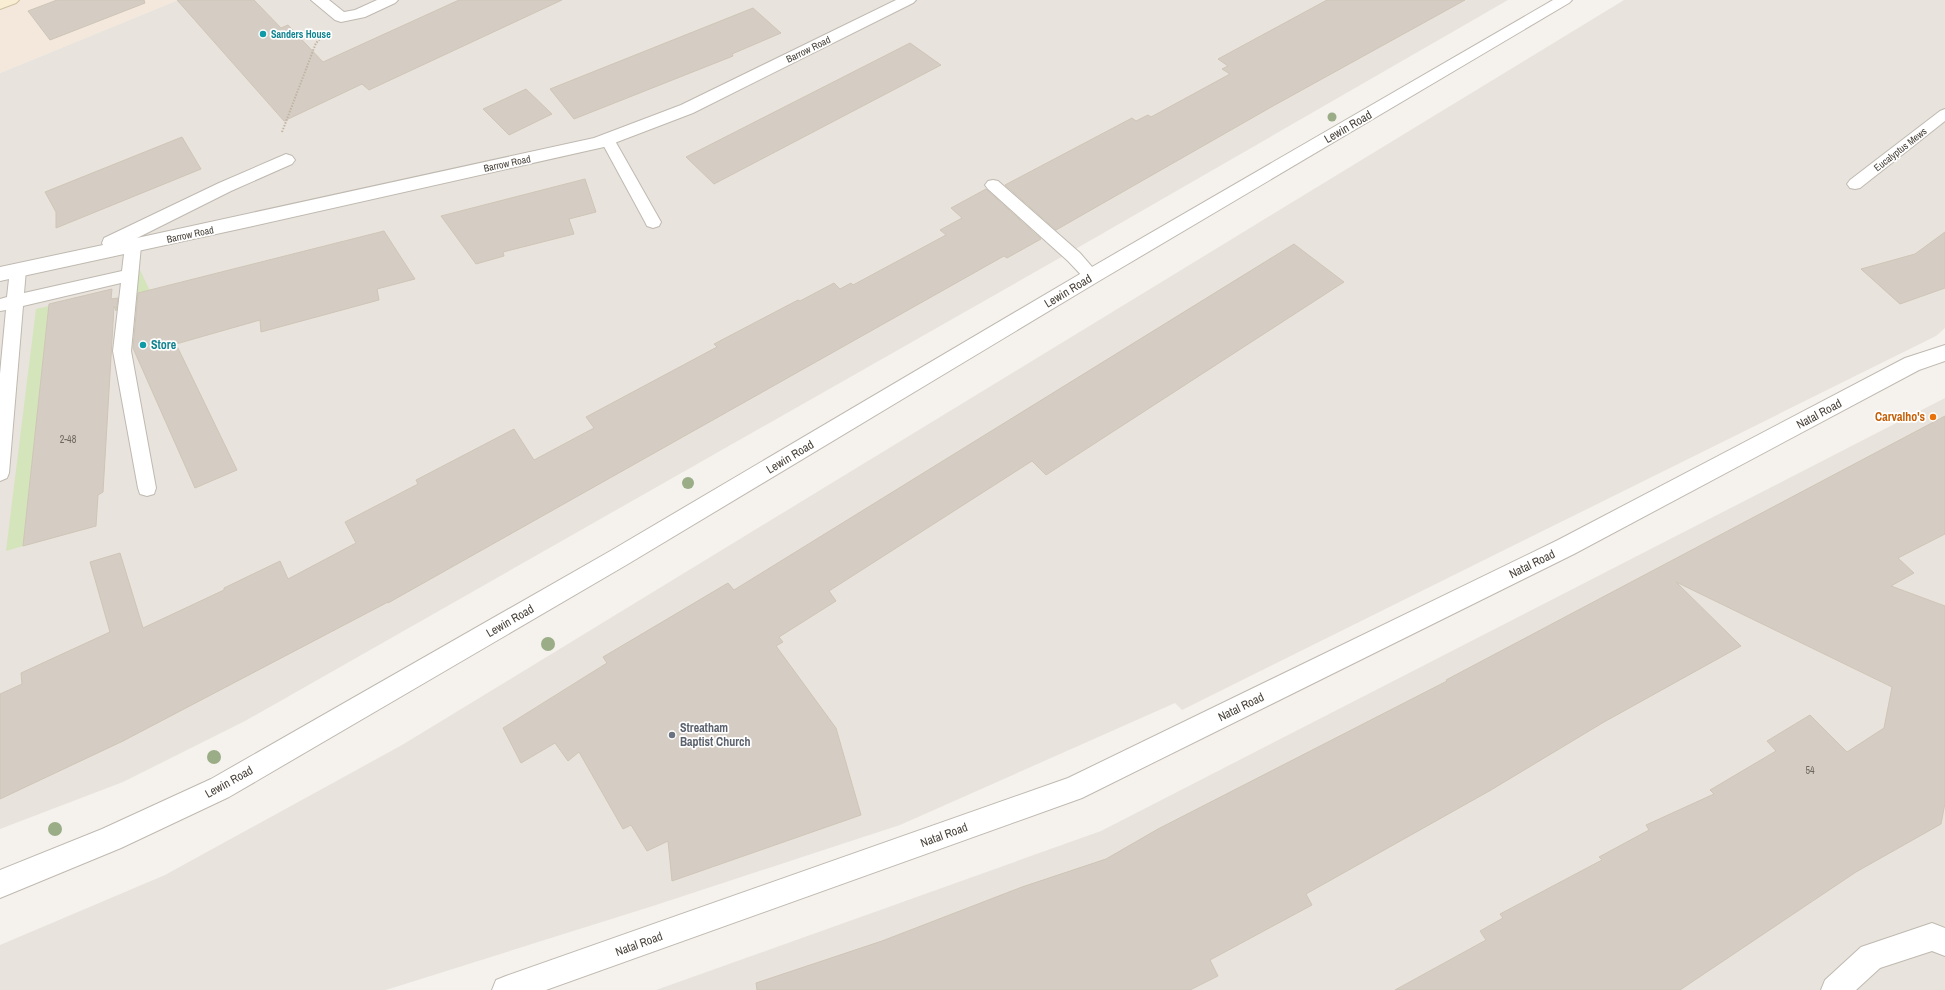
<svg xmlns="http://www.w3.org/2000/svg" width="1945" height="990" viewBox="0 0 1945 990" font-family="'Archivo Narrow',sans-serif">
<style>
.residential{fill:#e8e3dc}
.commercial{fill:#f3e8db}
.green{fill:#d4e4bb}
.building{fill:#d5cdc3;stroke:#cfc5b7}
.lines{fill:none;stroke-linecap:round;stroke-linejoin:round}
.lane-casing{stroke:#bfb9b0;stroke-width:2}
.street-casing{stroke:#bfb9b0;stroke-width:2}
.secondary-casing{stroke:#cfc1a2;stroke-width:2}
.path{stroke:#c0b4a3;stroke-width:2;stroke-dasharray:1.5 1.5;stroke-linecap:butt}
.lane{fill:#fff;fill-rule:evenodd}
.street{fill:#fff;fill-rule:evenodd}
.secondary{fill:#f9eed3;fill-rule:evenodd}
.tree{fill:#9aad87}
.culture-dot{fill:#0f9aa8;stroke:#fff;stroke-width:1.5}
.food-dot{fill:#e8710a;stroke:#fff;stroke-width:1.5}
.worship-dot{fill:#6b7280;stroke:#fff;stroke-width:1.5}
.labels{text-anchor:middle;stroke-width:3.5;stroke-linejoin:round;paint-order:stroke}
.far-culture-label{font-size:10px;font-weight:bold;fill:#0d838f;stroke:#fff;text-anchor:start}
.far-street-label{font-size:10px;fill:#49433b;stroke:#fff}
.number-label{font-size:10px;fill:#6c665d}
.street-label{font-size:12px;fill:#49433b;stroke:#fff}
.culture-label{font-size:12px;font-weight:bold;fill:#0d838f;stroke:#fff;text-anchor:start}
.food-label{font-size:12px;font-weight:bold;fill:#c56008;stroke:#fff;text-anchor:end}
.worship-label{font-size:12px;font-weight:bold;fill:#5b616d;stroke:#fff;text-anchor:start}
</style>
<rect width="100%" height="100%" fill="#f5f2ed"/>
<g class="residential">
<polygon points="178,0 1508,0 1079,247 245,721 123,782 0,829 0,73"/>
<polygon points="1624,0 1945,0 1945,328 1936,336 1182,710 1175,703 900,825 656,905 386,990 0,990 0,945 165,875 402,745"/>
<polygon points="1945,398 1945,990 656,990 1101,831"/>
</g>
<polygon class="commercial" points="0,0 178,0 0,73"/>
<g class="green">
<polygon points="138,266 166,324 135,337"/>
<polygon points="49,306 23,546 6,551 36,309"/>
</g>
<g class="building">
<polygon points="57,0 144,0 145,3 50,40 28,11"/>
<polygon points="177,0 254,0 281,28 288,25 323,62 459,0 562,0 369,90 362,84 284,121"/>
<polygon points="1327,0 1465,0 1273,106 1056,230 1005,185 1132,118 1136,121 1148,115 1151,117 1230,74 1222,69 1228,66 1218,59"/>
<polygon points="753,8 781,33 732,54 733,56 574,119 550,89"/>
<polygon points="910,43 941,65 714,184 686,157"/>
<polygon points="526,89 552,114 509,135 483,109"/>
<polygon points="182,137 201,169 56,228 56,212 45,192"/>
<polygon points="585,179 596,212 569,219 574,234 503,252 504,256 476,264 441,216"/>
<polygon points="986,189 1041,239 1007,258 1004,256 388,603 388,602 123,741 0,799 0,694 22,684 21,673 110,632 90,562 120,553 143,628 224,590 224,588 280,561 288,579 356,543 345,522 418,484 416,480 514,429 534,460 594,428 586,417 717,347 714,344 798,300 800,301 834,283 840,289 851,283 853,285 946,235 940,230 962,218 951,208"/>
<polygon points="384,231 415,279 377,289 379,300 261,332 260,320 176,344 237,470 195,488 133,348 138,293"/>
<polygon points="1945,232 1945,288 1900,304 1861,269 1915,254"/>
<polygon points="1294,244 1344,282 1046,475 1032,461 829,591 836,601 779,637 783,642 776,646 836,728 861,815 672,881 668,841 647,851 631,825 623,829 579,752 568,761 555,743 521,763 503,728 607,663 603,657 728,583 734,590"/>
<polygon points="112,289 111,299 118,298 116,311 114,306 103,492 98,495 96,526 23,546 49,304"/>
<polygon points="1945,416 1945,534 1898,558 1914,573 1891,586 1945,606 1945,803 1941,824 1856,872 1680,990 1395,990 1486,940 1480,931 1503,918 1500,914 1602,860 1599,857 1649,830 1646,825 1714,794 1710,790 1776,751 1767,741 1810,715 1847,752 1884,728 1892,687 1676,582 1741,646 1604,722 1491,790 1306,894 1312,905 1210,960 1218,976 1190,990 757,990 756,983 882,941 1022,887 1106,859 1158,829 1447,681 1446,680"/>
</g>
<g class="lines">
<g class="lane-casing">
<g id="lane">
<polygon points="1945,109 1945,121 1860,188 1855,189 1850,188 1847,184 1850,180 1940,111"/>
<polygon points="607,134 612,136 614,139 661,222 659,226 653,228 647,226 645,222 600,139 602,136"/>
<polygon points="993,180 998,181 1080,253 1100,276 1098,280 1092,282 1086,280 1068,261 988,189 985,185 988,181"/>
<polygon points="133,240 139,242 141,246 131,351 156,488 154,494 147,496 140,494 138,488 113,351 121,283 23,306 9,473 7,478 0,481 0,374 6,310 0,311 0,299 7,297 10,270 12,266 18,264 24,266 26,270 24,293 122,271 125,246 127,242"/>
</g>
</g>
<g class="street-casing">
<g id="street">
<polygon points="311,0 329,0 344,12 355,10 377,0 398,0 395,3 365,17 341,22 335,20"/>
<polygon points="896,0 916,0 913,3 693,113 604,147 253,226 0,281 0,267 103,245 102,243 104,238 219,183 286,154 292,156 295,160 292,164 231,191 137,238 594,138 681,105"/>
<polygon points="1553,0 1572,0 1569,3 1099,281 628,564 229,797 121,848 0,898 0,870 102,829 211,779 612,550 1085,271"/>
<polygon points="1945,345 1945,361 1919,370 1574,554 1082,798 546,990 492,990 496,980 506,976 1068,778 1558,540 1905,358"/>
<polygon points="1932,923 1945,928 1945,956 1932,951 1880,968 1856,990 1821,990 1825,980 1861,947"/>
</g>
</g>
<g class="secondary-casing">
<polygon id="secondary" points="0,0 19,0 16,3 0,9"/>
</g>
<polyline class="path" points="282,132 316,43 320,39"/>
<use href="#lane" class="lane"/>
<use href="#street" class="street"/>
<use href="#secondary" class="secondary"/>
</g>
<g class="tree">
<circle cx="1332" cy="117" r="4.5"/>
<circle cx="688" cy="483" r="6"/>
<circle cx="548" cy="644" r="7"/>
<circle cx="214" cy="757" r="7"/>
<circle cx="55" cy="829" r="7"/>
</g>
<g class="culture-dot">
<circle cx="263" cy="34" r="4"/>
<circle cx="143" cy="345" r="4"/>
</g>
<circle class="food-dot" cx="1933" cy="417" r="4"/>
<circle class="worship-dot" cx="672" cy="735" r="4"/>
<g class="labels">
<g class="far-culture-label">
<text x="271" y="38">Sanders House</text>
</g>
<g class="far-street-label">
<text transform="translate(808 49) rotate(-26)" y="4">Barrow Road</text>
<text transform="translate(1900 149) rotate(-38)" y="4">Eucalyptus Mews</text>
<text transform="translate(507 163) rotate(-12)" y="4">Barrow Road</text>
<text transform="translate(190 234) rotate(-12)" y="4">Barrow Road</text>
</g>
<g class="number-label">
<text x="68" y="443">2-48</text>
<text x="1810" y="774">54</text>
</g>
<g class="street-label">
<text transform="translate(1348 127) rotate(-30)" y="4">Lewin Road</text>
<text transform="translate(1068 291) rotate(-31)" y="4">Lewin Road</text>
<text transform="translate(1819 414) rotate(-28)" y="4">Natal Road</text>
<text transform="translate(790 457) rotate(-31)" y="4">Lewin Road</text>
<text transform="translate(1532 564) rotate(-26)" y="4">Natal Road</text>
<text transform="translate(510 621) rotate(-30)" y="4">Lewin Road</text>
<text transform="translate(1241 707) rotate(-26)" y="4">Natal Road</text>
<text transform="translate(229 782) rotate(-29)" y="4">Lewin Road</text>
<text transform="translate(944 835) rotate(-20)" y="4">Natal Road</text>
<text transform="translate(639 944) rotate(-20)" y="4">Natal Road</text>
</g>
<g class="culture-label">
<text x="151" y="349">Store</text>
</g>
<g class="food-label">
<text x="1925" y="421">Carvalho's</text>
</g>
<g class="worship-label">
<text x="680" y="732">Streatham<tspan x="680" dy="14">Baptist Church</tspan></text>
</g>
</g>
</svg>
